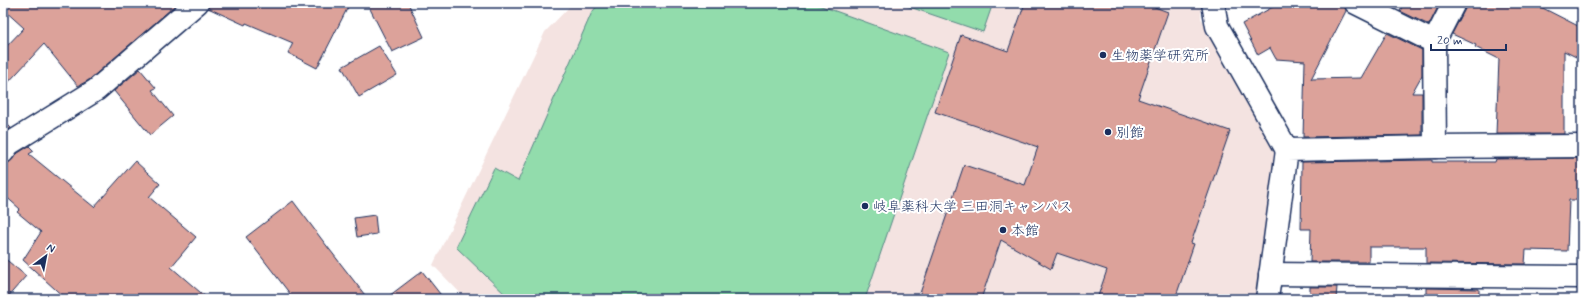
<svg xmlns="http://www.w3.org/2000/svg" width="1585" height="302" viewBox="0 0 1585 302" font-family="Mynerve,'Klee One',sans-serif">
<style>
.built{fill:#f4e3e1}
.green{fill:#92dcac;stroke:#568685}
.building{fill:#dca29a;stroke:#1b2f5e}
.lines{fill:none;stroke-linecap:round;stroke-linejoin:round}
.street-casing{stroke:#1b2f5e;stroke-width:25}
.street{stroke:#fff;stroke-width:22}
.poi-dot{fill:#1b2f5e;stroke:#fff;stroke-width:1.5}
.labels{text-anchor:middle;stroke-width:4;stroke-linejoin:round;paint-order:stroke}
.poi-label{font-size:14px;fill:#1b2f5e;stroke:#fff;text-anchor:start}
</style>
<rect width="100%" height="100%" fill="#fff"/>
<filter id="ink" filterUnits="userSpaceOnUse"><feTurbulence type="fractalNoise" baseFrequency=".025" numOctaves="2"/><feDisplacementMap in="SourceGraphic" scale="8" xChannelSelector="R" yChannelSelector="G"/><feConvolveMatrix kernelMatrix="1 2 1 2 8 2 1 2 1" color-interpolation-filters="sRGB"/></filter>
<g filter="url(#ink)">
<polygon class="built" points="573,3 1201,3 1201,18 1277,148 1256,299 466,299 433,265 545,32"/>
<g class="green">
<polygon points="600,3 813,3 949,52 865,299 510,299 456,247 494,168 518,181 592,12"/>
<polygon points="898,3 993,3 983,32"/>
</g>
<g class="building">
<polygon points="3,3 178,3 89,80 78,86 44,44 3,88 3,50 24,28 3,9"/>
<polygon points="209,3 350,3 317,68 288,53 293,43 246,23 245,25 208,8"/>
<polygon points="367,3 408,3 424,37 392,52"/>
<polygon points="1025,3 1144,3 1168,12 1138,99 1230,131 1191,243 1194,244 1175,299 1097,299 1107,270 1057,253 1051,269 1001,240 981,299 918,299 964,165 1025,185 1038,147 935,112 961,35 1008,51"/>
<polygon points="1280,3 1344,3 1346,11 1311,79 1361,78 1387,33 1422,50 1422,75 1412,93 1422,93 1422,135 1303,137 1305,61 1276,59 1270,48 1258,55 1242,24"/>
<polygon points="1404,3 1440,3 1429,25 1400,11"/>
<polygon points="1466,3 1533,3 1582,28 1582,60 1564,51 1564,134 1496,134 1499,59 1475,47 1476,45 1452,34 1465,9"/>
<polygon points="379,46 397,75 359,97 342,67"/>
<polygon points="140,69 156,88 152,90 173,116 150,135 114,91"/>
<polygon points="3,120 11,128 3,133"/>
<polygon points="29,146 34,151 29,154 94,207 135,161 160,184 149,197 196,237 171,267 208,299 66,299 23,260 41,232 17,212 20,209 3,194 3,164 8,163 18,153"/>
<polygon points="1582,158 1582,200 1569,200 1567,251 1526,250 1525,264 1426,263 1426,247 1369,247 1369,262 1310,262 1311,229 1301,229 1302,162 1432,160 1432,162 1495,162 1496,159"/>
<polygon points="293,201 323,241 368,299 294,299 246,237"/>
<polygon points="375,215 377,234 357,237 354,218"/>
<polygon points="3,257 26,276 6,299 3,299"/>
<polygon points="422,271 444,299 385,299"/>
<polygon points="1310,287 1337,287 1336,299 1310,299"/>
<polygon points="1426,288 1479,289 1479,299 1426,299"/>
</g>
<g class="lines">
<g class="street-casing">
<g id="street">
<polyline points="1213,3 1217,26 1287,150"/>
<polyline points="1356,3 1434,42"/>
<polyline points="1435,147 1434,42 1454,3"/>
<polyline points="3,152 9,144 96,90 197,3"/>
<polyline points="1270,274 1582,277"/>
<polyline points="1267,299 1287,150 1435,147 1582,146"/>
</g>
</g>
<use href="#street" class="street"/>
</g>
</g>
<g class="poi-dot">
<circle cx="1103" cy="55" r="4"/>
<circle cx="1108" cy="132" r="4"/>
<circle cx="865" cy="206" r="4"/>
<circle cx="1003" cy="230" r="4"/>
</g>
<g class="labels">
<g class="poi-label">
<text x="1111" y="60">生物薬学研究所</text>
<text x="1116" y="137">別館</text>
<text x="873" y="211">岐阜薬科大学 三田洞キャンパス</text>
<text x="1011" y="235">本館</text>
</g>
</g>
<rect width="1585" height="302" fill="none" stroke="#fff" stroke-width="16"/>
<rect x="8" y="8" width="1569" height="286" fill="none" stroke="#1b2f5e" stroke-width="1.5" filter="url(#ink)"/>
<g transform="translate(46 256) rotate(32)" stroke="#ffffff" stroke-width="3" paint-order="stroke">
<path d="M0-3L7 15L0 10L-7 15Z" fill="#1b2f5e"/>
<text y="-6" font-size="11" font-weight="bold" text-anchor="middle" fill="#1b2f5e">N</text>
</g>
<path d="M1431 44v6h75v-6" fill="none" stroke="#1b2f5e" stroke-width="2"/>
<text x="1437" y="44" font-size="12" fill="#1b2f5e" stroke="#ffffff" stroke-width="3" paint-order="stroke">20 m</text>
</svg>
